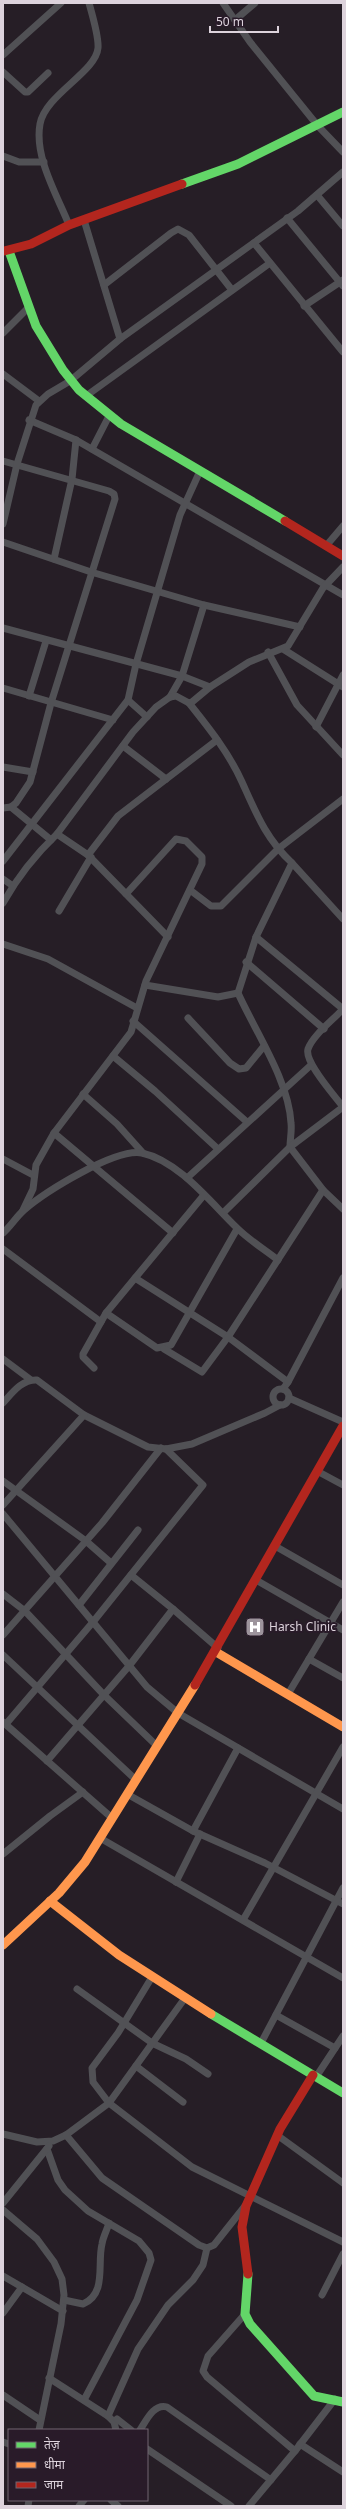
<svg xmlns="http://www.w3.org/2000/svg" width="346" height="2509" viewBox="0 0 346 2509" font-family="'Noto Sans','Noto Sans Devanagari',sans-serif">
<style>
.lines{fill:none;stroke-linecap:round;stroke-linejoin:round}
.street{stroke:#515155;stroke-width:7}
.fast{stroke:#63d668;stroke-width:9}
.slow{stroke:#ff974d;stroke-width:9}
.jam{stroke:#b3261e;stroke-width:9}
.labels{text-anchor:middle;stroke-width:4;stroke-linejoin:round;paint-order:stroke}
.poi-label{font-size:12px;fill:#ddd3dc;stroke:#291b29;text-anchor:start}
</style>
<rect width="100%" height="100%" fill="#261e26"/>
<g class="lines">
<g class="street">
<polyline points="223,3 250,42 318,126 343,152"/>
<polyline points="235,20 255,3"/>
<polyline points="3,55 61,3"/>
<polyline points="3,72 25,92 28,92 48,73"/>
<polyline points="3,156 19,162 44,162"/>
<polyline points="317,195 343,226"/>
<polyline points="287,218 343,286"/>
<polyline points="84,220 120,339"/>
<path d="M69 225C57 195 34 157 40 124 45 95 96 72 98 48 99 37 92 14 89 3"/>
<polyline points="254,243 343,352"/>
<polyline points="104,285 171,233 178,229 189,235 232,290"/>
<polyline points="304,306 343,280"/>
<polyline points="3,333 27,309"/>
<polyline points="3,374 39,401"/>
<polyline points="86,396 270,263"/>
<polyline points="29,420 76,440 343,595"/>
<polyline points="92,449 109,416"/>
<polyline points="3,461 109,491 114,494 115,499 51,703 30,782 16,803 11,807 3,808"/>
<polyline points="3,524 17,464 36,405 48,394 70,381 120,339 298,211 343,172"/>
<polyline points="3,542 91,572 204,605 300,627"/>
<polyline points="326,546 343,526"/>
<polyline points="54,559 72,479 76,440"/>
<polyline points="3,628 182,676 210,687"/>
<polyline points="283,649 343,687"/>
<polyline points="268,652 297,705 343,755"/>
<polyline points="3,688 113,720"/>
<polyline points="29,696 46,641"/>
<polyline points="170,697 182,676 204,605"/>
<polyline points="128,700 147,717"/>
<path d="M189 703C209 728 229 753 242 782 256 813 266 839 292 863L256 937 238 993C255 1031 289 1081 291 1123 292 1131 290 1139 290 1147L323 1190 343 1209"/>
<polyline points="316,727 343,675"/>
<polyline points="123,746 166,779"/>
<polyline points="3,767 33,772"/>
<polyline points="11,807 51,840"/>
<polyline points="57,834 88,855"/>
<polyline points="3,861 128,700 136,664 180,515 200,471"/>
<polyline points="292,863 343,919"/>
<polyline points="3,879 13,886"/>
<polyline points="190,890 211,906 221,906 278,849 343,799"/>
<path d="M3 903C17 878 36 854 57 834L133 732 156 707 170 697 176 696 189 703 192 702 210 687 249 662 288 646 323 588 343 567"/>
<polyline points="59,911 91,857"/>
<polyline points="168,937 88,855 118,816 217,740"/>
<path d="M256 937 343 1009C333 1020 313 1035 308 1049 304 1062 335 1096 343 1107"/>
<polyline points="3,944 48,959 137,1008"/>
<polyline points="246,962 324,1029"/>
<polyline points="145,985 218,997 238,993"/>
<polyline points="188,1018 230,1063 239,1069 246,1068 264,1046"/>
<polyline points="133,1021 247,1122"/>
<polyline points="113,1056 155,1091 218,1149"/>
<polyline points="83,1094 117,1124 143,1153"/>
<polyline points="54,1133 173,1233"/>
<polyline points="3,1159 33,1175"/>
<polyline points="187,1178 311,1065"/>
<polyline points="23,1210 33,1189 36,1165 54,1133 131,1032 146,981 202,864 202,857 186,841 176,839 126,894"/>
<polyline points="223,1213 290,1147 343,1107"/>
<path d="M3 1233C11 1226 16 1217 24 1210 45 1192 115 1148 142 1153 179 1161 211 1203 237 1228 249 1240 264 1249 278 1260"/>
<polyline points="3,1249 101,1322"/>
<polyline points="135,1278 228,1337 288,1382 283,1389"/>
<polyline points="106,1313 157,1348 171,1345 237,1229"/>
<polyline points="164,1349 202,1372 228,1337 323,1190"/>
<polyline points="3,1359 31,1380"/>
<polyline points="94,1368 83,1357 83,1354 106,1313 204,1195"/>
<polyline points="288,1382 343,1278"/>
<circle cx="281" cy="1397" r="8"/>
<polyline points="289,1398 343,1422"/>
<path d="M3 1403C12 1393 22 1379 37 1380L84 1415 148 1447 166 1449 192 1444 265 1413 280 1405"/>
<polyline points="317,1471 343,1485"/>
<polyline points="3,1481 86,1541 111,1563"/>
<polyline points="3,1505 84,1415"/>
<polyline points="3,1514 147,1687 178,1713 343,1809"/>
<polyline points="275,1546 343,1585"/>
<polyline points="131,1575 173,1609"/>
<polyline points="256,1580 343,1630"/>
<polyline points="3,1594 25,1611 104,1695 157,1746"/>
<polyline points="79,1605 138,1530"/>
<polyline points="3,1635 102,1523 161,1448"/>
<polyline points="3,1655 136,1780"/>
<polyline points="309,1659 343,1678"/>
<polyline points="288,1694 343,1602"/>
<polyline points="3,1722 112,1818"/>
<polyline points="6,1724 93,1622 203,1485 166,1449"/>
<polyline points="47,1761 129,1666 173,1609 218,1648"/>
<polyline points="127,1794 193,1831 238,1748"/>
<polyline points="193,1831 265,1863 343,1904"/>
<polyline points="100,1838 343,1978"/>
<polyline points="3,1854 50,1816 83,1792"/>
<polyline points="176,1882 200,1834"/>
<polyline points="243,1920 343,1747"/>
<polyline points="152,1977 118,2033 92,2068 93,2082 109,2103 192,2167 343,2242"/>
<polyline points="77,1989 152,2043 186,2059 208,2074"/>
<polyline points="276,2015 335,2048"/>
<polyline points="261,2043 343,1888"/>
<polyline points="136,2066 183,2102"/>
<polyline points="316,2077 343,2036"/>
<polyline points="3,2134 37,2142 53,2141 66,2135 109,2103 185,1998"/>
<polyline points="66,2135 102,2178 199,2245 207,2248 214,2245 245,2206"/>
<polyline points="277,2135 343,2183"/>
<polyline points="47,2149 58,2180 65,2190 88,2211 139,2241 149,2253 151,2260 137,2300 84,2400"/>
<polyline points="3,2203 49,2146"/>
<polyline points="3,2210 37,2239 54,2262 62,2279 64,2295 61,2324 39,2430"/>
<polyline points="3,2276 63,2311"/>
<polyline points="322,2295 343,2254"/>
<path d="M64 2300 83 2304C107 2294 97 2264 102 2244 103 2237 107 2230 109 2223"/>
<polyline points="3,2313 22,2287"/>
<polyline points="245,2314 208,2356 203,2371 207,2377 295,2451"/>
<polyline points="49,2378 108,2416 114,2422 116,2430"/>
<polyline points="3,2395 40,2420"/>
<polyline points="108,2416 138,2349 168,2305 193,2280 203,2265 207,2248"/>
<polyline points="117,2419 131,2430"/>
<path d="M140 2430C146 2421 154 2403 167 2407L271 2480"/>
<polyline points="3,2442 9,2444"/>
<polyline points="300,2444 343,2472"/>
<polyline points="147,2449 231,2506"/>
<polyline points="111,2500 118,2506"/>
<polyline points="28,2506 29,2500"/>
<polyline points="79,2506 84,2500"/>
<polyline points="249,2506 295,2451 335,2399"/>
</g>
<g class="fast">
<polyline points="182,184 238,164 343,112"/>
<polyline points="9,251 36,326 63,370 79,390 121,424 285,521"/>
<polyline points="211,2014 343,2093"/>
<polyline points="248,2274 245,2314 250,2324 314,2396 343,2402"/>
</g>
<g class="slow">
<polyline points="216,1652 343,1727"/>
<polyline points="50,1901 119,1955 211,2014"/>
<polyline points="3,1945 59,1893 85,1862 195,1685"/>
</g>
<g class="jam">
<polyline points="4,251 31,244 69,225 182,184"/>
<polyline points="285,521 343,556"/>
<polyline points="195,1685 343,1426"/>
<polyline points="248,2274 242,2227 246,2206 280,2129 313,2075"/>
</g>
</g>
<defs>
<g id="hospital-square" transform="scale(1)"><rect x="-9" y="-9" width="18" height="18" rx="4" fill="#9d949c" stroke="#291b29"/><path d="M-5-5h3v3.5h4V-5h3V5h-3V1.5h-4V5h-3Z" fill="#fff"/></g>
</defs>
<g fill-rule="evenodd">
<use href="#hospital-square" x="255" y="1627"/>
</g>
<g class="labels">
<g class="poi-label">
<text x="269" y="1631">Harsh Clinic</text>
</g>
</g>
<rect width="346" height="2509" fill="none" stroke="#ddd3dc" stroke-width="8"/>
<rect x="8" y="2429" width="140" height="72" fill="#291b29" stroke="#716571"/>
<rect x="16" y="2442" width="20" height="6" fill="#63d668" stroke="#716571"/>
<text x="44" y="2449" font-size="12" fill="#ddd3dc">तेज़</text>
<rect x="16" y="2462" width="20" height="6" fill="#ff974d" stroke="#716571"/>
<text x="44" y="2469" font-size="12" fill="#ddd3dc">धीमा</text>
<rect x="16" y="2482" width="20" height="6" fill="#b3261e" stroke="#716571"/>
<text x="44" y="2489" font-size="12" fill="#ddd3dc">जाम</text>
<path d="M210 26v6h68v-6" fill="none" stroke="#ddd3dc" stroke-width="2"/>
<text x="216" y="26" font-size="12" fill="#ddd3dc" stroke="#291b29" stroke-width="3" paint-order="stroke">50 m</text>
</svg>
